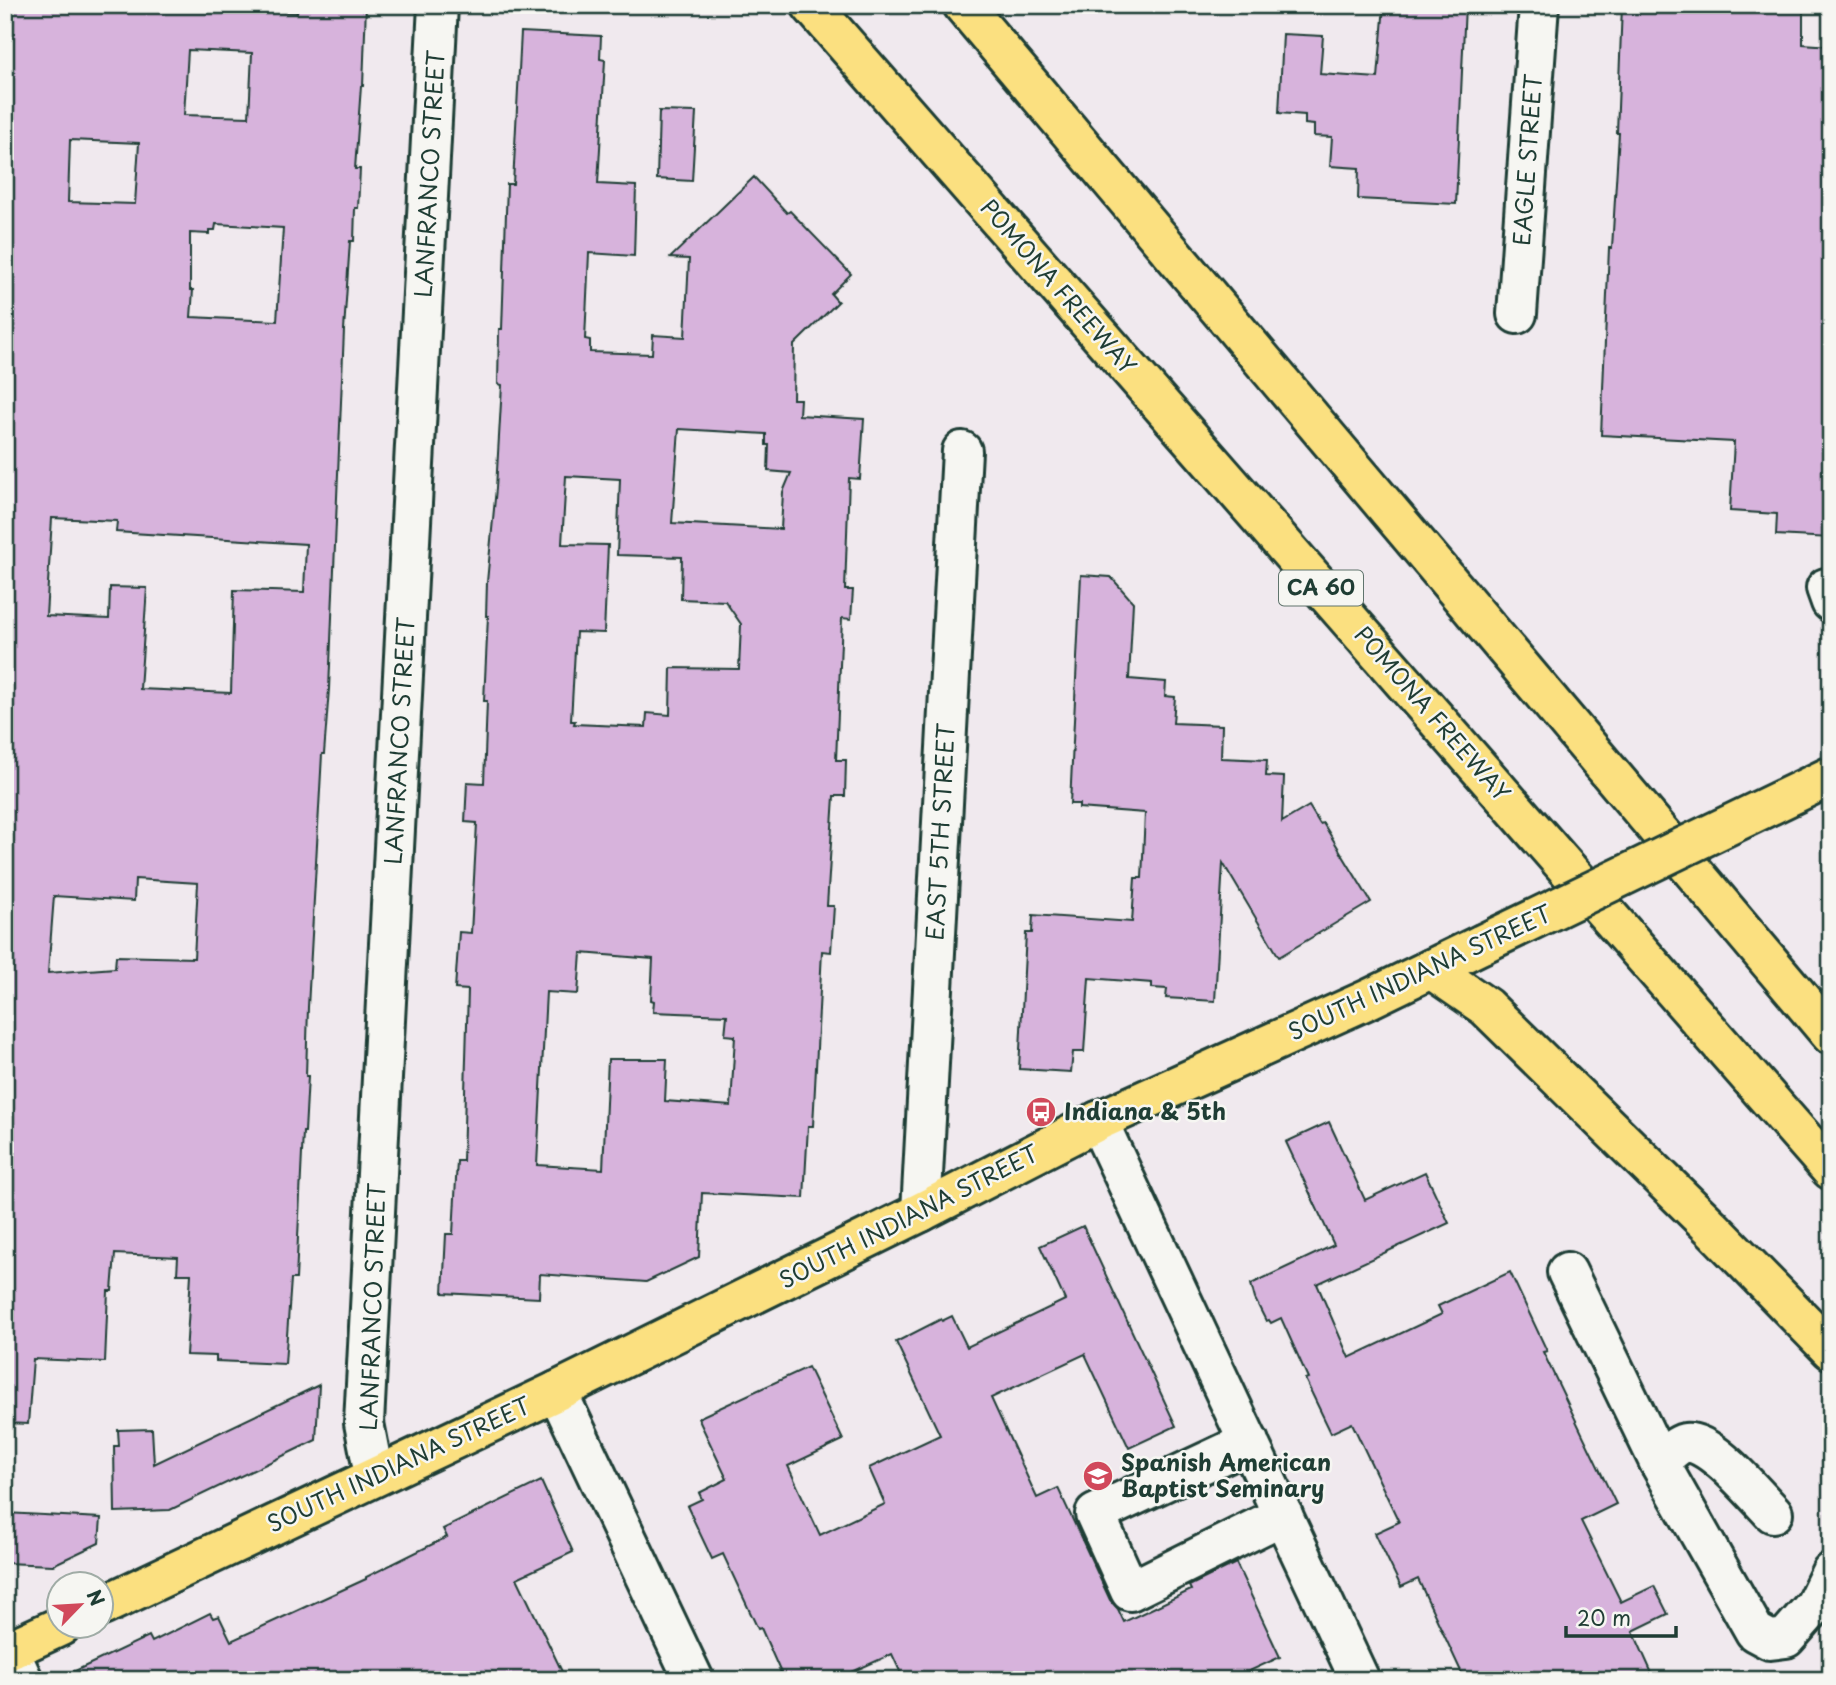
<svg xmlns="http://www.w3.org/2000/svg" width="1836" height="1685" viewBox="0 0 1836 1685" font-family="'Playpen Sans',sans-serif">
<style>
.building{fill:#d7b3dc;stroke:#1f3d34;stroke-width:2;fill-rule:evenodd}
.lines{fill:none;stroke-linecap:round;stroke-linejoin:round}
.minor-casing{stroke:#1f3d34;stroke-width:44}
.major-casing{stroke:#1f3d34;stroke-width:44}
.highway-casing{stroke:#1f3d34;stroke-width:44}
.minor{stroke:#f6f6f2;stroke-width:38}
.major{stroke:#fbe080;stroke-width:38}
.highway{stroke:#fbe080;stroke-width:38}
.major-bridge-casing{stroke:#1f3d34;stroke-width:44;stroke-linecap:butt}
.major-bridge{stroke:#fbe080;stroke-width:38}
.labels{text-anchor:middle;stroke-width:5;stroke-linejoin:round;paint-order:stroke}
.shield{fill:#f6f6f2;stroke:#60746d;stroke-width:2}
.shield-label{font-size:21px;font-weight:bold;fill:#1f3d34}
.street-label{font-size:23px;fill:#1f3d34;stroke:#f6f6f2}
.poi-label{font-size:23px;font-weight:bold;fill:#1f3d34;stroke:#f6f6f2;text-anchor:start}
</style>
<rect width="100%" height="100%" fill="#f0e9ee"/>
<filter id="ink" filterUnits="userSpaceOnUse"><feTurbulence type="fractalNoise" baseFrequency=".0143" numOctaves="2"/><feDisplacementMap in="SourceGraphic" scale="14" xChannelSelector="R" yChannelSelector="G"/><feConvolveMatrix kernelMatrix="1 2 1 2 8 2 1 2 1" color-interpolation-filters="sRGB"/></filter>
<g filter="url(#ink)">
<g class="building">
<path d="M5 5H179L297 13V5H366L363 86H361L355 169H360L358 208H355L354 241H350L344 330 329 689 324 754H322L308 1007 306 1076H308L305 1132H303L296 1279H291L285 1364 216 1361V1356L186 1355 191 1274H177L178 1257 115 1254 112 1291H108L105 1362 33 1359 28 1424 5 1423ZM188 50 252 53 249 117 184 115ZM70 140 139 143 135 204 68 202ZM216 224 283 228 277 321 191 317 193 290H190V233L209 234V230H215ZM52 518 117 521 116 532 306 544 304 592 234 590 231 693 140 689 147 588 110 587 109 619 46 616ZM135 879 198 883 194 958 116 956 115 968 48 973 54 896 134 901Z"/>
<polygon points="1384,5 1465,5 1456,204 1358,199 1359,168 1330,166 1332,137 1314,136 1314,125 1305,124 1305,115 1279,113 1283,34 1323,36 1320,74 1378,78"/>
<polygon points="1764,5 1803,5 1803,44 1831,46 1831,206 1825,286 1831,286 1831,538 1776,535 1777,514 1730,511 1734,442 1601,435 1609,248 1612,248 1619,133 1617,133 1622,6 1764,13"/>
<path d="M521 32 601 36 600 59 605 60 598 184 636 186 634 256 589 253 585 339 590 340V352L652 354 653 335 685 337 689 259 670 258 754 177 787 213 790 211 851 274 831 294 838 302 794 345 793 399H800L799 415 864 419 860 479 849 478 845 590H853L851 619 842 618 836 760H846L845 796H834L827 906H834L831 952 822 951 813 1126H808L804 1198 702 1193 699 1257 646 1282 540 1274 539 1298 443 1293 446 1234H453L457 1161H463L468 990 455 989 459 932 471 933 477 823 465 822 467 782 484 783 487 701H484L488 616H486L487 582 496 488 502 385 498 384 499 329H502L507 184H513ZM679 429 766 434V445H769L768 471 791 473 783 492 781 529 672 523ZM566 476 620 479 617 555 682 557 681 599 725 601 741 624 739 669 671 668 670 715 647 713 646 727 574 724 575 721H571L576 632 604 633 608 545 562 544ZM581 953 653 959 651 1000 654 1001 653 1012 727 1015 725 1035 735 1036 731 1106 665 1101 667 1059H608L603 1169 537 1165 546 992 578 994Z"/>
<polygon points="659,111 696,112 692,181 657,179"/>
<polygon points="1081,575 1111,577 1133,602 1129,679 1166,682 1165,696 1175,697 1173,723 1222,725 1221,758 1267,760 1266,776 1284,777 1282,822 1309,806 1320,824 1323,823 1371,902 1279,957 1223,863 1215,1001 1166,998 1167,989 1152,988 1152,983 1089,978 1084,1052 1073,1052 1071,1072 1019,1069 1026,933 1032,933 1033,915 1132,922 1135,878 1142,878 1145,813 1079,808 1079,804 1070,804"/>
<polygon points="1329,1122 1365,1200 1425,1172 1449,1223 1317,1284 1349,1358 1442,1314 1438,1306 1510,1272 1547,1351 1543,1352 1616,1504 1581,1521 1621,1602 1654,1586 1668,1614 1633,1631 1655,1680 1465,1680 1418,1579 1401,1587 1375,1533 1399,1522 1352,1423 1331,1433 1305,1379 1308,1378 1281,1318 1271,1323 1269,1320 1266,1321 1255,1299 1251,1284 1334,1245 1286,1142"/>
<polygon points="1083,1226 1176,1426 1129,1448 1085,1354 991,1398 1037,1498 1058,1488 1110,1600 1118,1609 1124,1622 1191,1590 1189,1586 1236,1563 1280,1657 1230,1680 904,1680 892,1654 834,1680 784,1680 761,1628 758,1629 723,1554 712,1559 687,1506 702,1499 699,1493 727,1479 698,1418 808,1367 843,1440 788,1466 820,1535 885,1504 869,1468 940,1435 896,1342 941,1319 942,1321 952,1316 967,1347 1065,1300 1040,1246"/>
<polygon points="319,1385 316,1440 170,1510 115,1512 114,1446 119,1446 118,1430 152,1429 154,1464"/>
<polygon points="541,1481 573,1552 517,1578 566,1680 337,1680 334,1673 319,1680 56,1680 149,1636 152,1642 210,1613 213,1618 219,1616 231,1641 366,1579 366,1577 447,1537 443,1529"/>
<polygon points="5,1513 101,1518 99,1543 53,1565 5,1563"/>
</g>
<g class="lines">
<g class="minor-casing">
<g id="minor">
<polyline points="1517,314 1539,5"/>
<polyline points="1826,588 1831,602"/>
<polyline points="1098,1121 1360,1680"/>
<polyline points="921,1212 962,451"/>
<polyline points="1567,1272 1659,1462 1755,1632 1770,1640 1786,1638 1815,1605 1831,1572"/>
<polyline points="557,1391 694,1680"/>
<polyline points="1249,1442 1095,1514 1130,1591 1283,1515"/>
<path d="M1659 1462C1666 1456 1676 1445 1685 1443 1709 1438 1756 1496 1773 1513"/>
<polyline points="374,1475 364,1423 438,5"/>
<polyline points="9,1650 23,1680"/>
</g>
</g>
<g class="major-casing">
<g id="major">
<polyline points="102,1606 557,1391 921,1212 1098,1121 1371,998 1482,944"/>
<polyline points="5,1652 61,1626"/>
</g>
</g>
<g class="highway-casing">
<g id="highway">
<polyline points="811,5 1831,1170"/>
<polyline points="963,5 1831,1035"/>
<polyline points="1431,969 1486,1007 1713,1229 1831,1350"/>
</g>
</g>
<use href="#minor" class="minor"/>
<use href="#major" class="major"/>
<use href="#highway" class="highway"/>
<g class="major-bridge-casing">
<polyline id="major-bridge" points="1482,944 1831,776"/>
</g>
<use href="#major-bridge" class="major-bridge"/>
</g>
</g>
<defs>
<g id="bus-disc" transform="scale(1.575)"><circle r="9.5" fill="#d1495b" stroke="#f6f6f2"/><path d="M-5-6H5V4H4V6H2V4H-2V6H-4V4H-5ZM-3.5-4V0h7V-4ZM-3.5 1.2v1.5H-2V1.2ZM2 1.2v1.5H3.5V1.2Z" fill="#fff"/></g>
<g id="school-disc" transform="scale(1.575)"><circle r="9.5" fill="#d1495b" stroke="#f6f6f2"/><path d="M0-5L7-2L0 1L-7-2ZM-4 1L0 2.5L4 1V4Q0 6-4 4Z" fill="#fff"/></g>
</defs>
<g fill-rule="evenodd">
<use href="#bus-disc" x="1041" y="1112"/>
<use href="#school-disc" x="1098" y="1476"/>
</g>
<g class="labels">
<rect class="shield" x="1279" y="570.5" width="84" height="35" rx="5"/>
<g class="shield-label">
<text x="1321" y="595">CA 60</text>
</g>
<g class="street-label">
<text transform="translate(1528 160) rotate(-86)" y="8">EAGLE STREET</text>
<text transform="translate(430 174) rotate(-87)" y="8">LANFRANCO STREET</text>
<text transform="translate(1058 287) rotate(49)" y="8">POMONA FREEWAY</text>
<text transform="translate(1432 714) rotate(49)" y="8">POMONA FREEWAY</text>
<text transform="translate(400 741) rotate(-87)" y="8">LANFRANCO STREET</text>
<text transform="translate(941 832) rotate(-87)" y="8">EAST 5TH STREET</text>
<text transform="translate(1420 973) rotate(-25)" y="8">SOUTH INDIANA STREET</text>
<text transform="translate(909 1217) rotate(-27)" y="8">SOUTH INDIANA STREET</text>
<text transform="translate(373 1307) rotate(-88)" y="8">LANFRANCO STREET</text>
<text transform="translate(399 1465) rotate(-25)" y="8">SOUTH INDIANA STREET</text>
</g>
<g class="poi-label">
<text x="1064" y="1120">Indiana &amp; 5th</text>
<text x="1121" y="1471">Spanish American<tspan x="1121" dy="26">Baptist Seminary</tspan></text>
</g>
</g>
<rect width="1836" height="1685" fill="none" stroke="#f6f6f2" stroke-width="28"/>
<rect x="14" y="14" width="1808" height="1657" fill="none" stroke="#1f3d34" stroke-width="2.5" filter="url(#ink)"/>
<g transform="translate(80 1605) rotate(65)"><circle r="33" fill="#f6f6f2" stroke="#a0aca6" stroke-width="2"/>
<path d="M0-5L12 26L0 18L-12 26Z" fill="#d1495b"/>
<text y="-10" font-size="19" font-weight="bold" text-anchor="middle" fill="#1f3d34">N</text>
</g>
<path d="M1566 1626v10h110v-10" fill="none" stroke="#1f3d34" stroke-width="3.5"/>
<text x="1577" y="1626" font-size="21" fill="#1f3d34" stroke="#f6f6f2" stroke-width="5" paint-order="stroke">20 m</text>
</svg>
